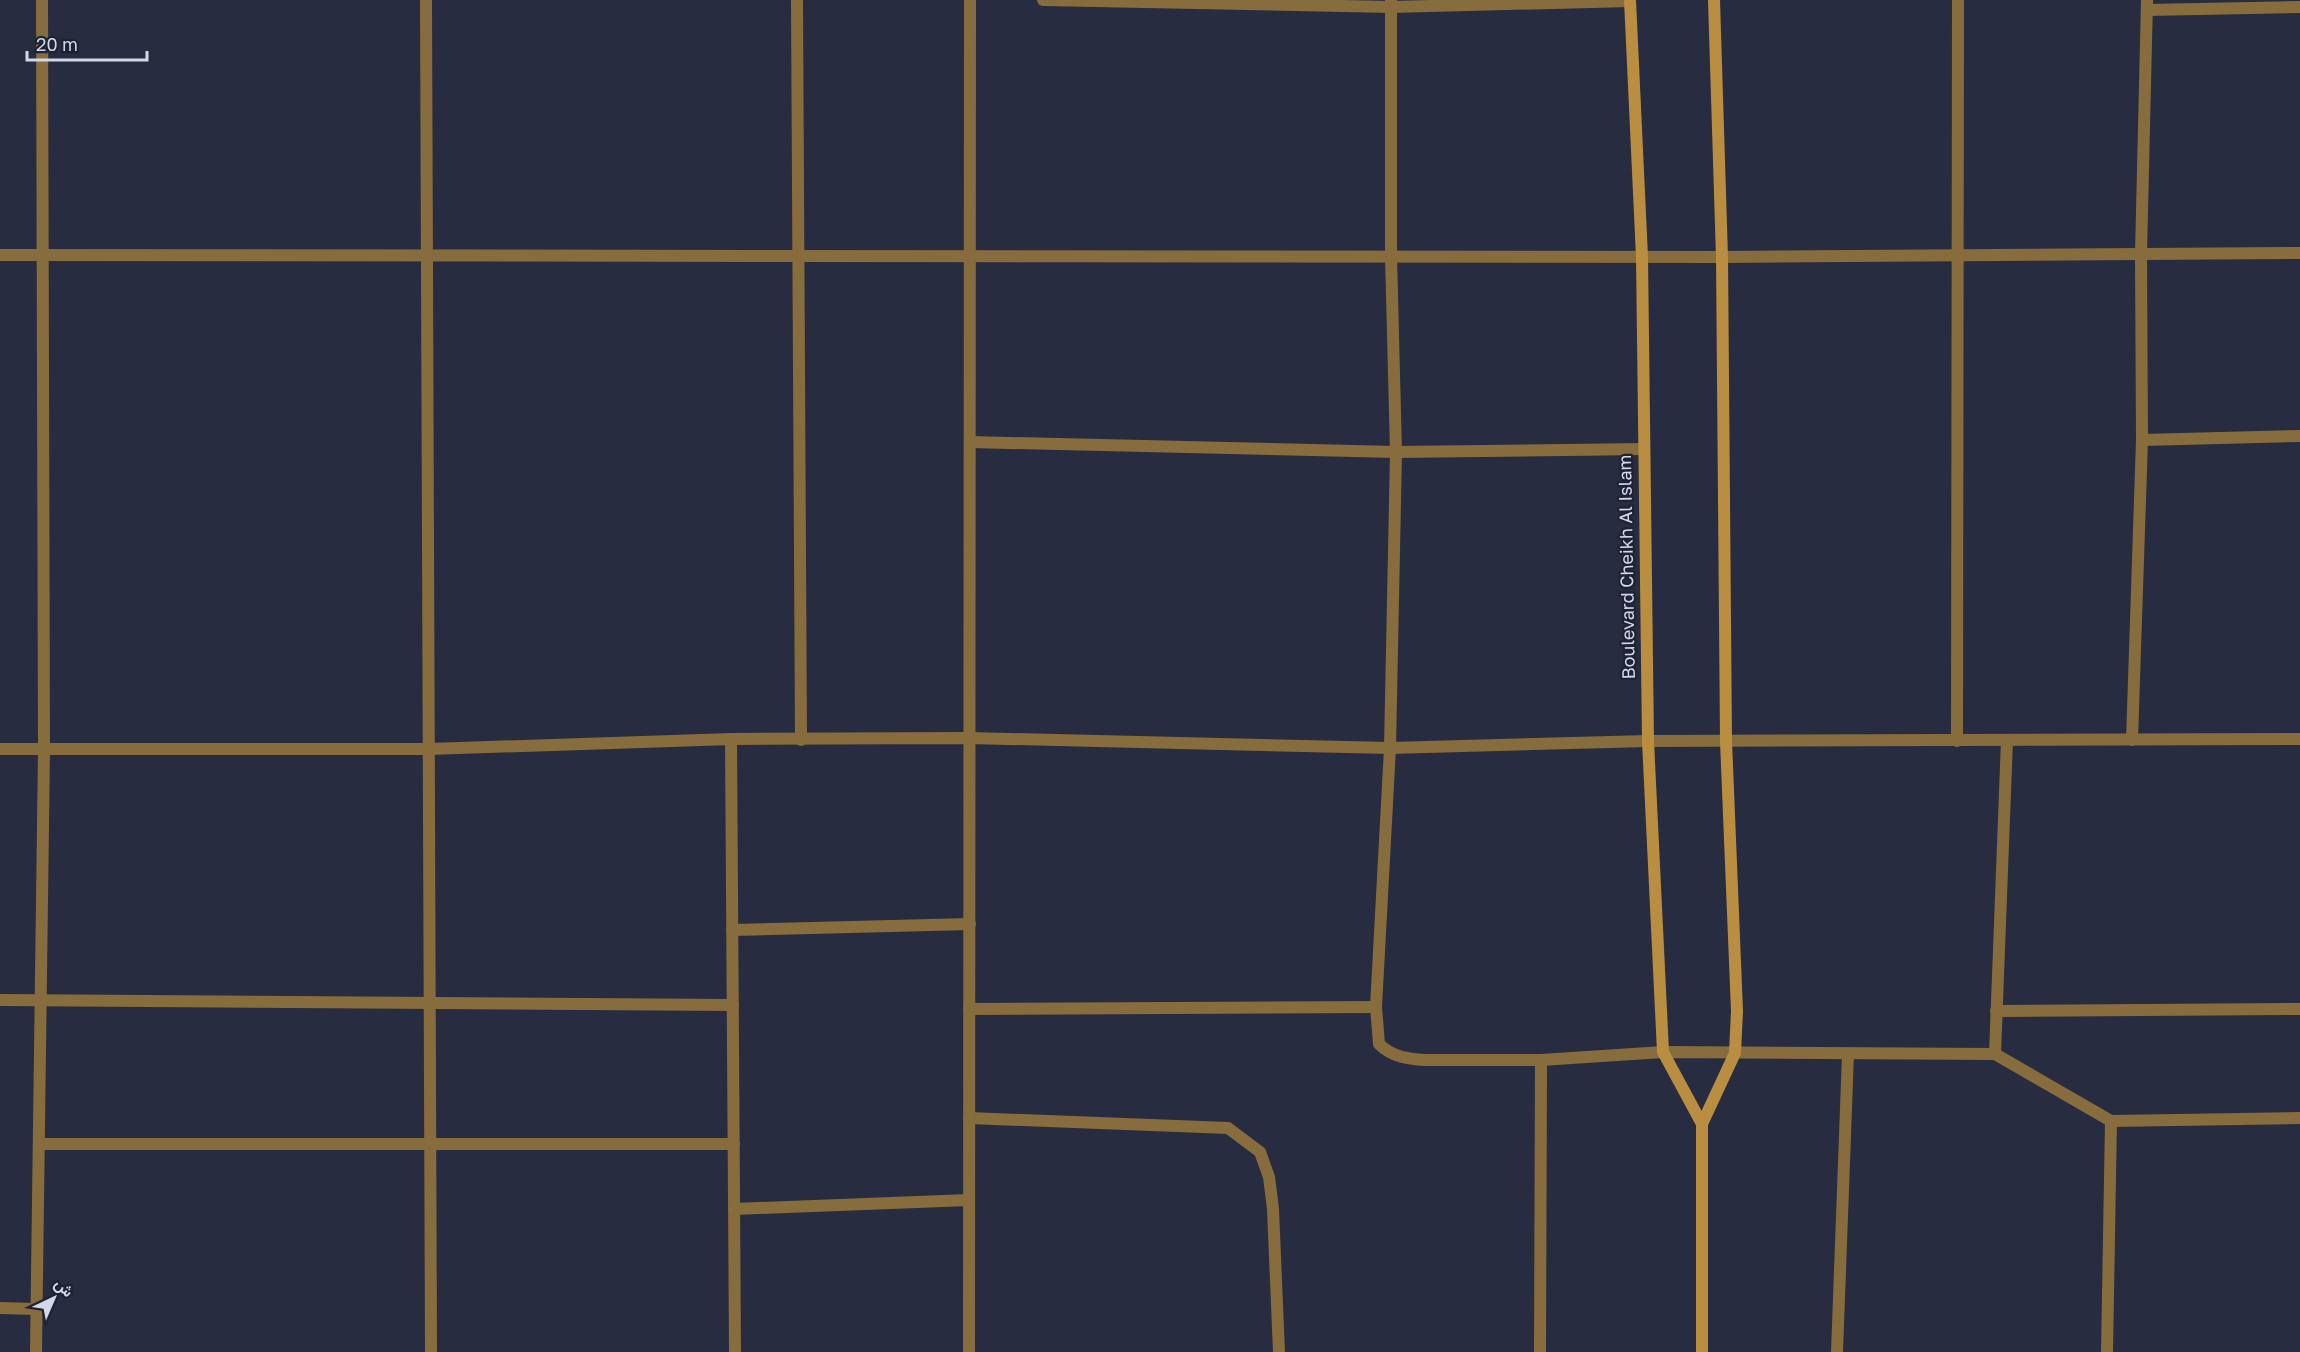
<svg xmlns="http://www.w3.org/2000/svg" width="2300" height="1352" viewBox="0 0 2300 1352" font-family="'Golos Text',Vazirmatn,sans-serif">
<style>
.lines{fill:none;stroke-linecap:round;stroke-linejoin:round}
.street{stroke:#876c3e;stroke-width:12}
.secondary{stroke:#b98e41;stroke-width:12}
.labels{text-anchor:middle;stroke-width:4.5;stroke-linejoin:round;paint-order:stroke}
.street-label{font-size:18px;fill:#d4d8e6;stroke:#1e2236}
</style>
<rect width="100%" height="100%" fill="#272c40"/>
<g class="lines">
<g class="street">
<polyline points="426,0 431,1352"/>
<polyline points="797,0 801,740"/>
<polyline points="1043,0 1391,7 1630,1"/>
<path d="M1391 0V256L1396 452 1390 748 1376 1007 1379 1044C1392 1057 1408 1059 1425 1060H1541L1663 1052 1995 1054 2111 1121 2300 1118"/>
<polyline points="2147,10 2300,7"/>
<polyline points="0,255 1722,257 2300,253"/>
<polyline points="2142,440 2300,436"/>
<polyline points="970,442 1396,452 1644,449"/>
<polyline points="731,739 735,1352"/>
<polyline points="2132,740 2142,440 2141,254 2147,0"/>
<polyline points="1957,741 1958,0"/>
<polyline points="0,749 429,749 731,739 969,738 1390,748 1648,741 2300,739"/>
<polyline points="732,930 970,924"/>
<polyline points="0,1000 733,1005"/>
<polyline points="969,1009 1376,1007"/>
<polyline points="1996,1011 2300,1009"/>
<polyline points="1995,1054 2007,740"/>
<polyline points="969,1118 1228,1128 1260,1152 1269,1177 1273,1209 1279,1352"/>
<polyline points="39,1144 734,1144"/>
<polyline points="734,1209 969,1200"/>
<polyline points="0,1308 37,1309"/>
<polyline points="36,1352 44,750 42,0"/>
<polyline points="969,1352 970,0"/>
<polyline points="1540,1352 1541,1060"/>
<polyline points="1837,1352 1848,1054"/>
<polyline points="2107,1352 2111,1121"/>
</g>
<g class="secondary">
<polyline points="1630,0 1642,257 1648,741 1663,1052 1702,1124"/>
<polyline points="1702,1352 1702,1124 1735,1053 1737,1011 1726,741 1722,257 1714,0"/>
</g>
</g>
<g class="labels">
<g class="street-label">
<text transform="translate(1627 567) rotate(-91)" y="6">Boulevard Cheikh Al Islam</text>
</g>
</g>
<g transform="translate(54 1298) rotate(44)" stroke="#1e2236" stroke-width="4.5" paint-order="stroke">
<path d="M0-4.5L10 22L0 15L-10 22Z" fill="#d4d8e6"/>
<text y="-9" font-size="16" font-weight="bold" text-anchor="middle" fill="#d4d8e6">ش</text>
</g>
<path d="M27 51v9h120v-9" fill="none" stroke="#d4d8e6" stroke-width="3"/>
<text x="36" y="51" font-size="18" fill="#d4d8e6" stroke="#1e2236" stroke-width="4.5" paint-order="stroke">20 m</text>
</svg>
